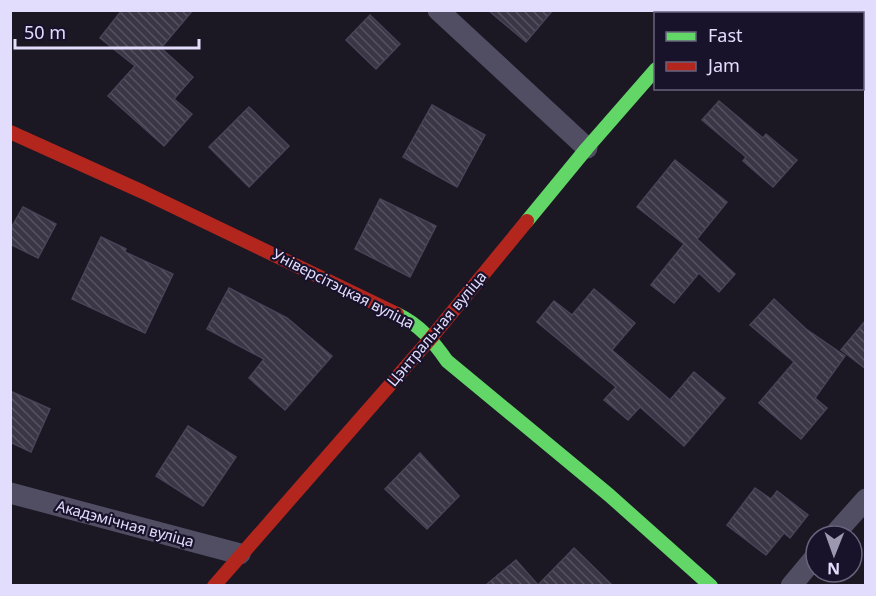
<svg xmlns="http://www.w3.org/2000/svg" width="876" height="596" viewBox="0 0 876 596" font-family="'Noto Sans',sans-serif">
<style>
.building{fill:url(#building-back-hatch);stroke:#494357;stroke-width:1.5}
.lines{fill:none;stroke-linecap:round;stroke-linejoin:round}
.street{stroke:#514e64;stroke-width:21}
.fast{stroke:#63d668;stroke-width:14}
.jam{stroke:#b3261e;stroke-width:14}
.labels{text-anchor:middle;stroke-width:4.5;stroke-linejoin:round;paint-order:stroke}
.street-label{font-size:15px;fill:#e3ddfd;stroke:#18122a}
</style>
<defs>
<pattern id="building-back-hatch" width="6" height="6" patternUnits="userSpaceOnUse" patternTransform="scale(1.5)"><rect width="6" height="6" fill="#3a3645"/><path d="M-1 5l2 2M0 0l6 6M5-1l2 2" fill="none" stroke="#565361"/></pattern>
</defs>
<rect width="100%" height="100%" fill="#1b1824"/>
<g class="building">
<polygon points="122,10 193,10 161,48 193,77 174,99 192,114 164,146 108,96 135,66 100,38"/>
<polygon points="488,10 553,10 526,42"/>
<polygon points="370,15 400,44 376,69 346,40"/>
<polygon points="719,101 763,138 766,134 797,160 773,187 743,161 746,157 702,120"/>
<polygon points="432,105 485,135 457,187 403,157"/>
<polygon points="249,107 289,146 249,187 209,147"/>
<polygon points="675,160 727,202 697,239 735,274 719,292 699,273 674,303 651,285 684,244 637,207"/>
<polygon points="380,199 436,226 410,277 355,249"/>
<polygon points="23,207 56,224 38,258 10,244 10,230"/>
<polygon points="101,237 126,249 125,252 173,274 145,333 72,299"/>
<polygon points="229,288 287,318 332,356 285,410 249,378 264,359 207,329"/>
<polygon points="594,289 635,323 612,350 670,400 694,372 725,398 684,446 640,407 628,420 604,400 616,387 537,322 554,301 572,315"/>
<polygon points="774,299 806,329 845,356 815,398 827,408 801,439 759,403 794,362 750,325"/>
<polygon points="866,320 866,369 841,350"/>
<polygon points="10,391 50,409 31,452 10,442"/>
<polygon points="188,426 236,457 203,506 156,476"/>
<polygon points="420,453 459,496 427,529 385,489"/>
<polygon points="755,488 771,499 777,491 808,515 790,538 784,533 766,555 727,525"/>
<polygon points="574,548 612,585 486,585 516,560 538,585"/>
</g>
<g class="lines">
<g class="street">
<polyline points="438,10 587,148"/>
<polyline points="704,14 707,10"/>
<polyline points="10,493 240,554"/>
<polyline points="833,536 866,499"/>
<polyline points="791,586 816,556"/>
</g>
<g class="fast">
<polyline points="527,221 587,148 656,69"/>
<path d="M397 314C420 325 433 341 447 361L609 495 711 586"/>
</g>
<g class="jam">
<polyline points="10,132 143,192 397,314"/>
<polyline points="214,586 431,338 527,221"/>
</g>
</g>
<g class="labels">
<g class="street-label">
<text transform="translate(343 289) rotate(27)" y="5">Універсітэцкая вуліца</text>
<text transform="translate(437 329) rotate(-50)" y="5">Цэнтральная вуліца</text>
<text transform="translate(125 524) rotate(15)" y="5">Акадэмічная вуліца</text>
</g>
</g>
<rect width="876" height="596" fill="none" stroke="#e3ddfd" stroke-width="24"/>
<rect x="654" y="12" width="210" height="78" fill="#18122a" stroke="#69637e" stroke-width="1.5"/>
<rect x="666" y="32" width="30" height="9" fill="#63d668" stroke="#69637e" stroke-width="1.5"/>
<text x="708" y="42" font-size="18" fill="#e3ddfd">Fast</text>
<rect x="666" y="62" width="30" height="9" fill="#b3261e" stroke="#69637e" stroke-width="1.5"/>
<text x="708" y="72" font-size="18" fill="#e3ddfd">Jam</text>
<g transform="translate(834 554) rotate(181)"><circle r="28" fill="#18122a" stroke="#69637e" stroke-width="1.5"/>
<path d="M0-4.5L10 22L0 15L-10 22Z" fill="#9d98b1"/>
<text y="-9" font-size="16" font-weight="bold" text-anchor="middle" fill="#e3ddfd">N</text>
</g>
<path d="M15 39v9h184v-9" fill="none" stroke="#e3ddfd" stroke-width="3"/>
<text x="24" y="39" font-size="18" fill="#e3ddfd" stroke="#18122a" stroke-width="4.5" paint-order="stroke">50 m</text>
</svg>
